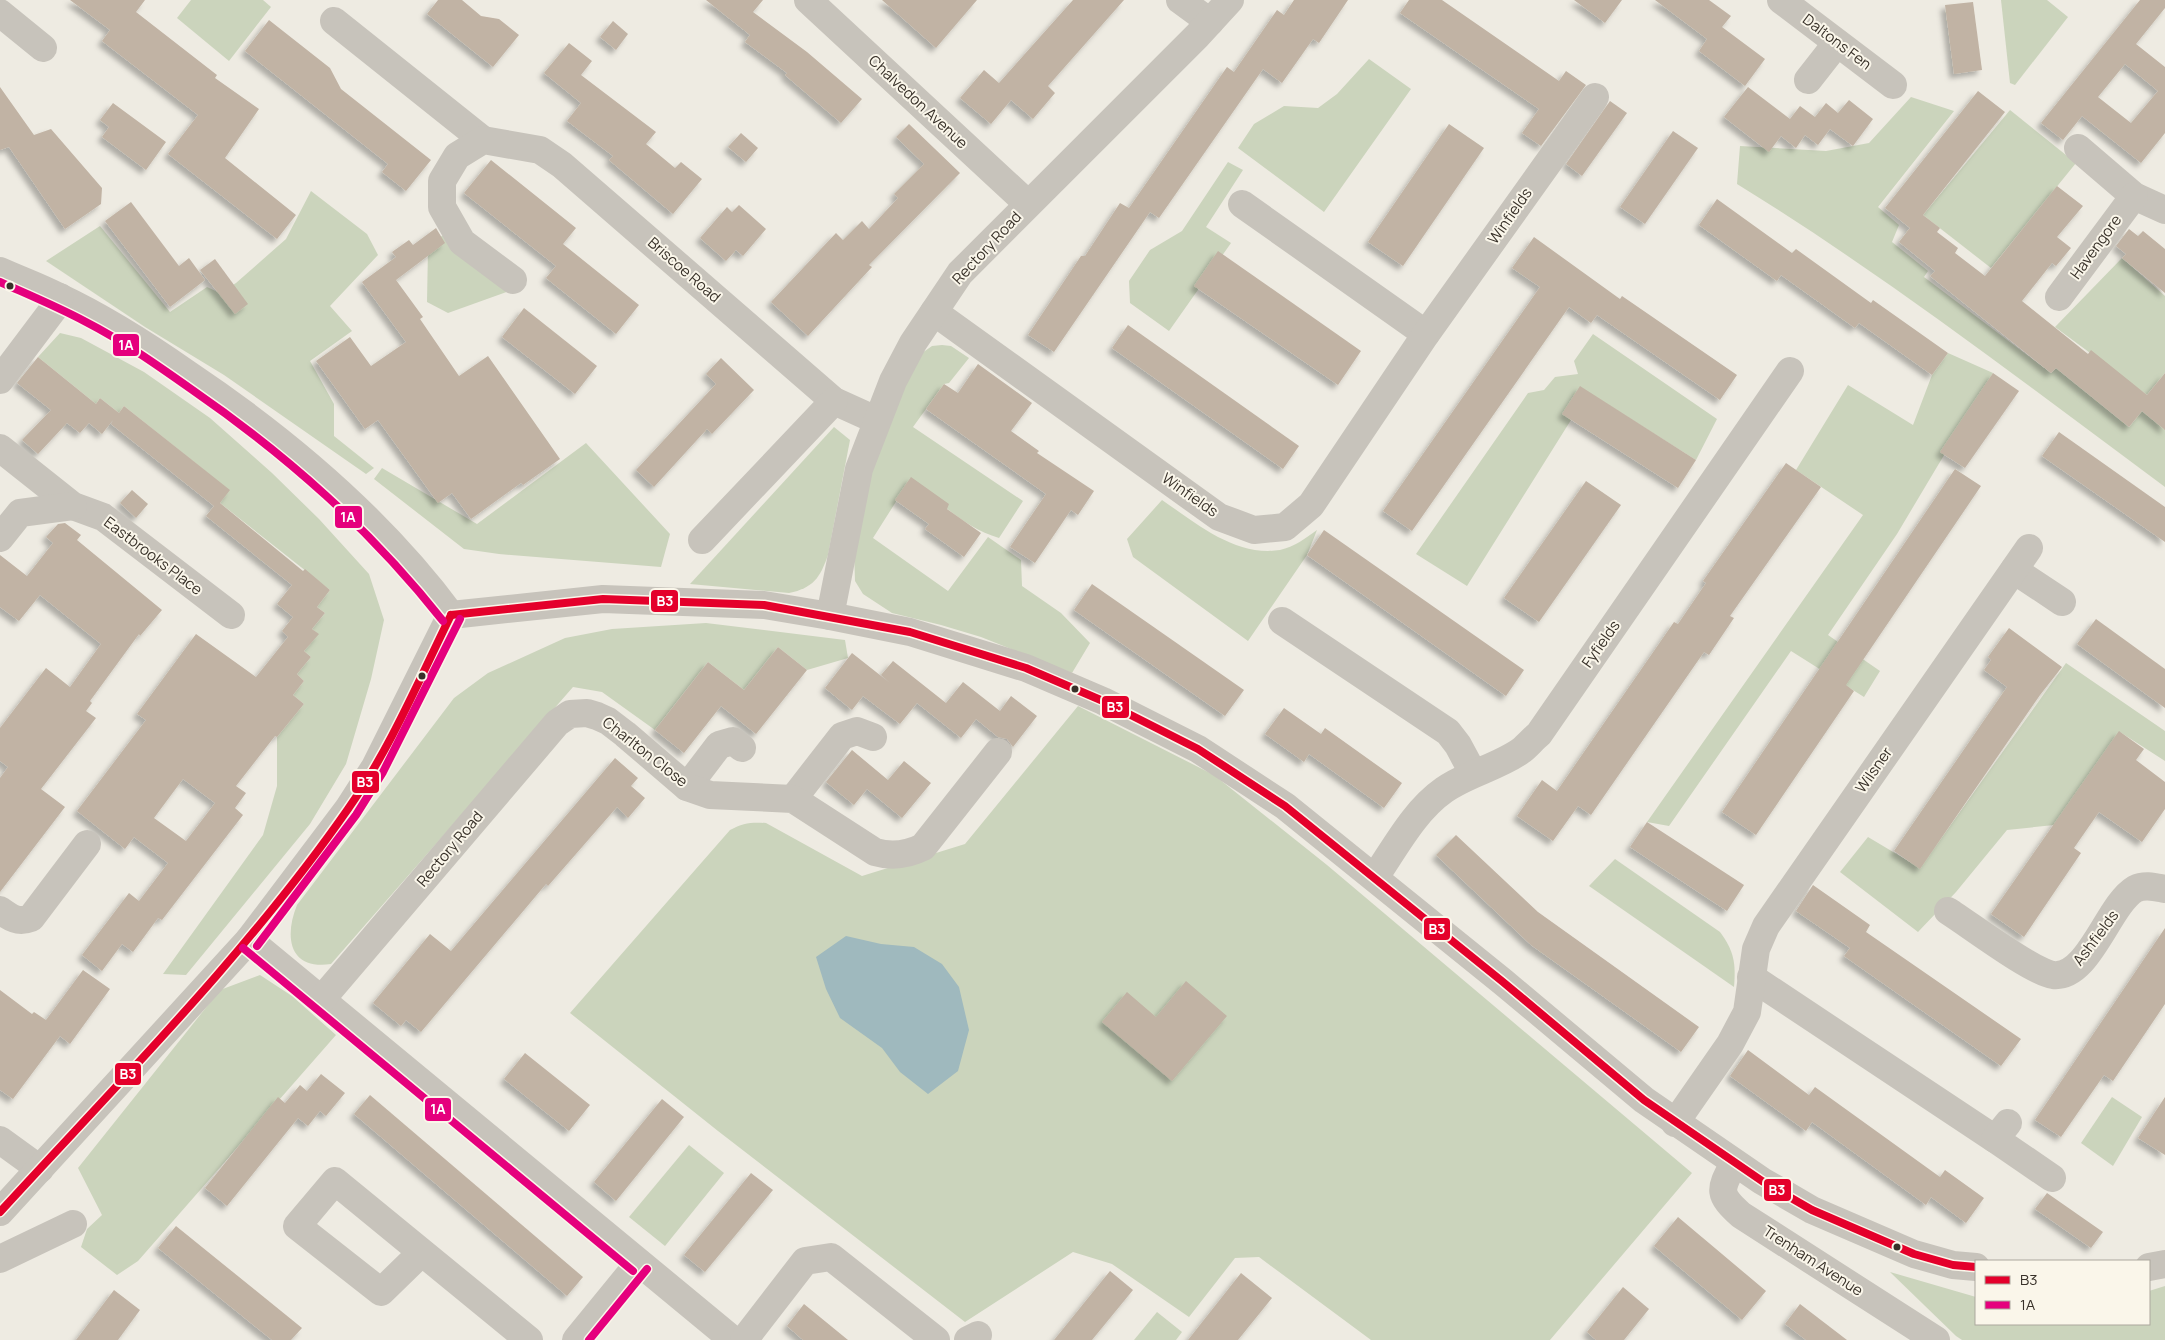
<svg xmlns="http://www.w3.org/2000/svg" width="2165" height="1340" viewBox="0 0 2165 1340" font-family="Manrope,sans-serif">
<style>
.green{fill:#cbd4bc}
.water{fill:#9fb9be}
.building{fill:#c1b3a4;fill-rule:evenodd;filter:url(#shadow)}
.lines{fill:none;stroke-linecap:round;stroke-linejoin:round}
.minor{stroke:#c7c3bb;stroke-width:28}
.bus-1-casing{stroke:#faf6ea;stroke-width:11}
.bus-2-casing{stroke:#faf6ea;stroke-width:11}
.bus-1{stroke:#e4002b;stroke-width:8}
.bus-2{stroke:#e5007d;stroke-width:8}
.bus-dot{fill:#383129;stroke:#faf6ea;stroke-width:2}
.labels{text-anchor:middle;stroke-width:4;stroke-linejoin:round;paint-order:stroke}
.street-label{font-size:15px;fill:#383129;stroke:#faf6ea}
.line-badge{stroke:#faf6ea;stroke-width:2}
.badge-label{font-size:14px;text-anchor:middle;font-weight:bold;fill:#fff}
</style>
<defs>
<filter id="shadow"><feDropShadow dx="-4.5" dy="4.5" stdDeviation="2.5" flood-color="#0004"/></filter>
</defs>
<rect width="100%" height="100%" fill="#eeebe2"/>
<g class="green">
<polygon points="191,0 263,0 271,7 229,61 177,18"/>
<polygon points="2001,0 2047,0 2068,17 2015,85 2010,83"/>
<polygon points="1369,59 1411,89 1324,212 1238,148 1254,124 1284,106 1318,108 1337,94"/>
<path d="M1911 97 1954 111 1878 207 1899 225 1892 242 1928 271 1924 277 2051 373 2056 368 2129 427 2142 411 2164 429 2165 428V487C2025 383 1886 276 1737 184L1740 146 1826 151 1869 143Z"/>
<polygon points="2010,110 2076,163 1991,268 1923,215"/>
<polygon points="1228,162 1243,170 1206,227 1231,243 1169,331 1130,303 1129,281 1150,250 1182,231"/>
<polygon points="311,191 367,234 378,255 330,306 352,331 310,361 334,404 334,436 374,468 366,474 224,375 145,327 46,261 100,226 170,312 207,287 220,293 236,283 286,239"/>
<polygon points="445,234 515,289 448,313 427,302 428,249 434,241"/>
<polygon points="2122,258 2165,296 2165,373 2147,395 2055,327"/>
<polygon points="60,333 81,338 144,372 210,418 272,473 319,519 369,574 384,620 371,679 346,764 310,824 186,975 163,974 263,835 277,786 277,737 304,704 293,695 304,681 297,674 311,657 304,651 318,634 312,629 325,613 317,607 330,590 220,503 229,490 124,406 119,413 100,398 96,404 38,357"/>
<polygon points="1593,334 1717,419 1696,460 1580,387 1563,414 1571,420 1467,586 1416,554 1528,393 1544,390 1555,377 1578,374 1574,361"/>
<path d="M942 345 951 346 969 358 949 383 944 384 913 427 1023 501 999 538C965 528 938 501 911 478L873 538 948 591 988 537 1021 560 1022 586 1061 613 1090 643 1072 673 981 637 941 625 892 613 863 594 855 581 854 550 866 489 892 409 922 353 932 346Z"/>
<polygon points="1948,353 1993,373 1897,534 1828,635 1880,671 1864,697 1791,651 1669,826 1647,822 1863,515 1796,470 1848,385 1913,425 1932,375"/>
<path d="M834 427 850 440 828 555C820 578 813 588 789 593L690 584Z"/>
<polygon points="586,443 670,534 661,567 499,554 464,549 374,479 382,468 477,524"/>
<path d="M1162 500C1196 523 1235 557 1280 550 1294 547 1306 538 1317 530L1307 555 1248 641 1133 557 1127 539Z"/>
<path d="M706 623 845 640 848 658 807 670 778 647 744 690 708 662 655 730 602 692 573 687 331 964C289 970 284 937 297 905L454 698 488 673 565 638 612 629Z"/>
<polygon points="2066,663 2165,731 2165,761 2120,732 2054,825 2007,830 1956,892 1918,932 1840,872 1868,837 1920,868"/>
<path d="M1078 706 1214 775 1327 865 1692 1173 1550 1340H1371L1259 1257 1235 1258 1189 1317 1112 1264 1073 1252 965 1322 718 1131 570 1013 730 830C743 823 751 822 766 823L862 876 965 844Z"/>
<path d="M1615 859 1720 932C1734 951 1736 963 1734 987L1589 886Z"/>
<polygon points="260,975 292,996 336,1035 138,1261 117,1275 81,1247 87,1229 102,1215 78,1168 220,990"/>
<polygon points="2112,1097 2142,1117 2113,1166 2081,1143"/>
<polygon points="689,1145 724,1173 665,1246 629,1217"/>
<polygon points="1890,1272 1976,1297 1976,1324 2149,1324 2149,1291 2165,1286 2165,1340 1962,1340 1956,1336"/>
<polygon points="1157,1312 1182,1332 1176,1340 1134,1340"/>
</g>
<polygon class="water" points="846,936 881,944 914,947 942,964 959,987 969,1030 958,1071 928,1094 900,1072 882,1048 840,1018 826,989 816,957"/>
<g class="building">
<polygon points="70,0 145,0 136,12 217,75 215,78 259,109 225,158 296,215 277,239 168,154 198,115 102,41 110,30"/>
<polygon points="438,0 462,0 481,16 499,19 519,35 493,67 427,14"/>
<polygon points="706,0 763,0 753,12 807,52 862,99 841,123 785,75 787,73 745,42 750,35"/>
<polygon points="882,0 977,0 936,48"/>
<polygon points="1073,0 1124,0 1048,86 1055,93 1033,119 1011,100 991,124 960,98 984,70 999,83"/>
<polygon points="1294,0 1348,0 1319,43 1313,39 1282,83 1263,69 1159,218 1150,212 1054,352 1028,335 1081,256 1085,256 1120,203 1129,208 1227,67 1234,72 1277,10 1284,15"/>
<polygon points="1409,0 1442,0 1559,81 1566,71 1586,85 1541,146 1522,133 1539,109 1400,13"/>
<polygon points="1574,0 1622,0 1605,23"/>
<polygon points="1655,0 1709,0 1731,16 1722,27 1765,59 1745,86 1699,51 1707,39"/>
<path d="M2140 0H2165V8L2136 44 2165 67V133L2141 163 2082 116 2063 140 2041 123ZM2125 64 2158 91 2131 123 2098 97Z"/>
<polygon points="1973,2 1982,70 1954,74 1945,5"/>
<polygon points="269,20 330,68 341,89 431,160 406,191 382,172 388,164 245,51"/>
<polygon points="613,21 628,34 616,50 600,37"/>
<polygon points="569,43 592,61 581,75 656,132 646,144 675,168 681,162 702,179 673,214 609,160 613,156 567,121 581,103 544,73"/>
<polygon points="0,87 34,135 51,129 102,188 101,204 65,229 9,147 0,150"/>
<polygon points="1748,87 1790,119 1800,106 1815,117 1826,103 1838,113 1849,100 1873,119 1853,146 1830,129 1818,145 1805,135 1796,148 1781,136 1769,152 1724,117"/>
<polygon points="1978,91 2005,112 1923,215 1940,228 1937,232 1958,248 1955,253 1985,276 2057,186 2083,206 2057,237 2071,248 2056,266 2052,263 2022,301 2088,354 2091,350 2147,395 2165,373 2165,430 2142,411 2129,427 2056,368 2051,373 1930,276 1935,271 1899,242 1910,228 1885,208"/>
<polygon points="1610,101 1627,113 1582,176 1566,164"/>
<polygon points="113,103 166,142 146,170 102,137 109,127 100,120"/>
<polygon points="909,124 960,173 869,265 872,267 808,336 771,302 836,233 843,240 862,221 869,229 898,198 894,194 924,164 896,137"/>
<polygon points="1449,124 1484,148 1403,266 1368,242"/>
<polygon points="1673,131 1698,148 1645,224 1620,207"/>
<polygon points="741,133 758,148 746,162 728,147"/>
<polygon points="491,160 576,228 563,244 639,305 616,334 546,278 556,266 464,193"/>
<polygon points="1717,199 1792,253 1796,249 1871,303 1873,300 1948,353 1932,375 1859,323 1855,328 1781,275 1777,281 1699,225"/>
<polygon points="131,202 179,266 189,258 205,280 170,307 105,221"/>
<polygon points="739,205 766,229 743,256 736,250 726,261 700,238 727,207 732,212"/>
<polygon points="436,228 445,243 396,280 423,317 420,319 459,376 488,356 560,459 523,485 521,483 471,519 452,493 438,503 378,420 365,429 316,361 350,337 371,366 406,342 362,282 396,257 392,252 409,240 413,245"/>
<polygon points="2129,229 2138,236 2143,231 2165,249 2165,293 2122,258 2126,254 2116,246"/>
<polygon points="1534,237 1620,299 1622,296 1737,375 1720,400 1597,315 1591,323 1569,307 1412,531 1383,511 1540,287 1512,268"/>
<polygon points="1218,251 1361,351 1338,385 1194,286"/>
<polygon points="215,259 248,304 235,314 200,270"/>
<polygon points="524,308 597,366 575,394 502,337"/>
<polygon points="1128,325 1299,446 1283,469 1112,348"/>
<path d="M38 357 96 404 100 398 119 413 124 406 230 490 220 503 303 571 305 569 330 590 317 607 325 613 312 629 319 634 304 651 311 657 297 674 304 681 293 695 304 704 277 737 275 736 236 786 246 793 235 808 243 815 162 920 158 918 133 952 122 944 102 971 82 955 129 893 139 901 168 863 134 837 125 849 77 811 146 720 137 714 196 634 256 677 288 637 282 631 293 617 277 604 292 585 206 516 214 506 111 424 113 420 102 434 89 423 80 433 67 423 38 454 22 440 51 410 17 383ZM183 779 215 803 186 841 154 818Z"/>
<polygon points="721,358 754,390 712,434 707,429 654,487 636,470 716,384 706,374"/>
<polygon points="978,364 1032,403 1011,431 1039,451 1037,453 1094,491 1078,515 1071,510 1035,563 1010,547 1046,494 926,409 944,384 958,393"/>
<polygon points="1993,373 2019,391 1965,468 1940,452"/>
<polygon points="1580,386 1696,460 1678,488 1562,414"/>
<polygon points="2059,432 2165,507 2165,542 2042,456"/>
<polygon points="1786,463 1821,487 1730,616 1734,618 1709,655 1704,652 1591,815 1578,806 1553,841 1517,816 1542,780 1557,791 1674,622 1678,624 1706,583 1703,581"/>
<polygon points="1955,469 1981,486 1846,685 1854,691 1756,835 1722,812"/>
<polygon points="911,477 949,504 947,509 981,533 964,557 925,529 929,524 895,500"/>
<polygon points="1586,481 1621,505 1539,622 1504,598"/>
<polygon points="132,490 148,504 136,518 120,503"/>
<polygon points="65,523 81,535 77,540 162,610 140,636 139,634 90,701 92,703 86,711 96,718 41,789 65,807 0,892 0,778 8,767 0,761 0,728 46,668 70,687 101,644 40,595 19,621 0,607 0,555 27,576 53,543 46,537 58,524"/>
<polygon points="1324,530 1524,670 1506,696 1307,555"/>
<polygon points="1092,584 1244,690 1225,716 1074,610"/>
<polygon points="2096,619 2165,669 2165,708 2077,644"/>
<polygon points="2009,628 2062,667 2040,695 1920,869 1894,851 2007,687 1984,670 1991,660 1988,657"/>
<polygon points="778,647 807,670 756,734 721,706 684,753 655,730 708,662 744,690"/>
<polygon points="852,653 890,683 881,675 893,661 946,703 963,682 1000,711 1011,696 1037,716 1013,747 1007,739 998,737 976,719 961,738 917,703 900,724 863,696 852,710 825,688"/>
<polygon points="1284,708 1321,734 1325,728 1402,783 1384,808 1309,754 1304,762 1265,734"/>
<polygon points="2119,731 2144,749 2136,760 2165,782 2165,809 2142,842 2099,812 2074,848 2081,853 2024,937 1991,914"/>
<polygon points="852,750 888,780 904,761 931,783 902,818 867,789 854,805 826,782"/>
<polygon points="615,758 638,778 631,786 645,798 628,818 617,807 548,886 546,884 421,1032 406,1020 401,1026 373,1003 430,934 451,951"/>
<polygon points="1647,822 1744,885 1727,911 1630,847"/>
<polygon points="1456,835 1538,912 1699,1027 1681,1052 1531,945 1436,855"/>
<polygon points="1813,885 1870,925 1866,932 2021,1039 2001,1066 1844,956 1850,948 1796,911"/>
<polygon points="2165,928 2165,1004 2113,1081 2104,1075 2061,1137 2035,1120"/>
<polygon points="83,970 110,989 70,1044 60,1036 13,1099 0,1090 0,990 32,1014 34,1012 46,1020"/>
<polygon points="1186,981 1227,1016 1172,1081 1102,1022 1127,992 1156,1017"/>
<polygon points="1748,1050 1809,1095 1815,1087 1940,1177 1945,1170 1984,1198 1966,1223 1931,1197 1926,1205 1812,1122 1806,1131 1730,1076"/>
<polygon points="525,1053 590,1105 569,1131 504,1079"/>
<polygon points="321,1074 345,1093 326,1116 320,1111 308,1126 298,1118 227,1206 205,1188 278,1097 285,1103 300,1085 307,1091"/>
<polygon points="370,1095 583,1277 567,1296 354,1114"/>
<polygon points="2165,1097 2165,1155 2138,1138"/>
<polygon points="662,1099 684,1117 616,1201 594,1182"/>
<polygon points="751,1173 773,1190 705,1272 684,1255"/>
<polygon points="2047,1193 2103,1232 2091,1248 2035,1209"/>
<polygon points="1678,1217 1766,1291 1742,1320 1654,1246"/>
<polygon points="176,1226 302,1328 291,1340 272,1340 158,1248"/>
<polygon points="1110,1271 1133,1290 1092,1340 1054,1340"/>
<polygon points="1241,1273 1272,1298 1238,1340 1188,1340"/>
<polygon points="1623,1287 1649,1309 1624,1340 1596,1340 1587,1332"/>
<polygon points="114,1290 140,1310 118,1340 76,1340"/>
<polygon points="804,1304 848,1340 803,1340 787,1326"/>
<polygon points="1800,1304 1847,1340 1806,1340 1785,1324"/>
</g>
<g class="lines">
<g class="minor">
<polyline points="808,0 1028,204"/>
<polyline points="1180,0 1210,22"/>
<polyline points="1781,0 1893,85"/>
<polyline points="0,13 43,48"/>
<polyline points="334,21 483,140"/>
<polyline points="1808,80 1837,43"/>
<polyline points="2078,148 2134,196 2165,210"/>
<polyline points="1242,204 1426,334"/>
<path d="M0 271C20 280 40 287 59 297 104 318 146 345 186 373 286 440 379 518 451 615"/>
<polyline points="513,280 462,242 442,207 442,181 457,156 483,140 540,150 562,165 834,401 876,420"/>
<polyline points="2059,297 2134,196"/>
<polyline points="934,312 1219,517 1254,530 1285,527 1311,505 1426,334 1595,97"/>
<polyline points="0,380 55,307 60,297"/>
<polyline points="0,448 73,506 103,517 231,615"/>
<polyline points="0,538 20,513 73,506"/>
<polyline points="702,540 834,401"/>
<polyline points="2014,570 2062,602"/>
<polyline points="451,615 603,599 764,605 830,616 910,632 1026,668 1103,701 1198,749 1285,806 1503,982 1644,1100 1762,1181 1812,1210 1914,1254 1953,1265 1976,1267"/>
<polyline points="830,616 859,469 893,381 913,343 960,273 1197,36 1230,0"/>
<polyline points="1282,621 1448,732 1458,745 1473,773"/>
<polyline points="687,787 719,745 733,741 742,748"/>
<polyline points="793,799 842,736 857,731 873,737"/>
<path d="M1375 877C1395 848 1414 811 1444 790 1468 773 1499 767 1522 750 1528 745 1533 739 1539 734L1790 371"/>
<path d="M0 910C11 918 18 923 31 918L87 844"/>
<path d="M1948 911C1970 925 2032 972 2053 975 2089 979 2108 905 2135 889 2145 884 2155 887 2165 889"/>
<polyline points="249,940 733,1340"/>
<polyline points="1751,977 1995,1139"/>
<path d="M321 1000 557 723 570 714 587 713 597 716 608 721 625 734 687 787 710 795 793 799 875 852C892 857 907 855 923 847L998 752"/>
<polyline points="1675,1123 1730,1044 1747,1012 1756,949 1766,926 2029,548"/>
<polyline points="2008,1123 1995,1139 2052,1178"/>
<polyline points="0,1140 40,1169"/>
<path d="M1734 1163C1720 1190 1717 1193 1741 1215L1936 1340"/>
<polyline points="0,1212 249,940 348,809 375,767 451,615"/>
<polyline points="421,1253 381,1292 297,1226 335,1181 529,1340"/>
<polyline points="0,1259 73,1224"/>
<polyline points="2149,1267 2165,1264"/>
<polyline points="576,1340 639,1263"/>
<polyline points="744,1340 805,1261 831,1257 936,1340"/>
<polyline points="968,1340 978,1335"/>
</g>
<g class="bus-1-casing">
<g id="bus-1">
<polyline points="451,615 603,599 764,605 910,632 1026,668 1103,701 1198,749 1285,806 1503,982 1644,1100 1762,1181 1812,1210 1914,1254 1953,1265 1976,1267"/>
<path d="M0 1212C119 1082 247 954 348 809 390 749 419 680 451 615"/>
</g>
</g>
<g class="bus-2-casing">
<g id="bus-2">
<path d="M0 282C29 295 58 307 86 322 123 341 157 365 191 389 288 456 370 529 443 621"/>
<polyline points="257,946 356,815 383,772 460,619"/>
<polyline points="243,948 633,1271"/>
<polyline points="589,1340 647,1269"/>
</g>
</g>
<use href="#bus-1" class="bus-1"/>
<use href="#bus-2" class="bus-2"/>
</g>
<g class="bus-dot">
<circle cx="10" cy="286" r="4.5"/>
<circle cx="422" cy="676" r="4.5"/>
<circle cx="1075" cy="689" r="4.5"/>
<circle cx="1897" cy="1247" r="4.5"/>
</g>
<g class="labels">
<g class="street-label">
<text transform="translate(1837 42) rotate(37)" y="5">Daltons Fen</text>
<text transform="translate(918 102) rotate(43)" y="5">Chalvedon Avenue</text>
<text transform="translate(1510 216) rotate(-55)" y="5">Winfields</text>
<text transform="translate(2096 247) rotate(-54)" y="5">Havengore</text>
<text transform="translate(987 248) rotate(-47)" y="5">Rectory Road</text>
<text transform="translate(684 270) rotate(41)" y="5">Briscoe Road</text>
<text transform="translate(1190 495) rotate(35)" y="5">Winfields</text>
<text transform="translate(153 556) rotate(37)" y="5">Eastbrooks Place</text>
<text transform="translate(1601 644) rotate(-55)" y="5">Fyfields</text>
<text transform="translate(645 752) rotate(38)" y="5">Charlton Close</text>
<text transform="translate(1874 770) rotate(-55)" y="5">Wilsner</text>
<text transform="translate(450 849) rotate(-50)" y="5">Rectory Road</text>
<text transform="translate(2096 938) rotate(-53)" y="5">Ashfields</text>
<text transform="translate(1813 1261) rotate(33)" y="5">Trenham Avenue</text>
</g>
</g>
<g class="line-badge">
<rect x="112" y="333" width="28" height="24" rx="5" fill="#e5007d"/>
<rect x="334" y="505" width="29" height="24" rx="5" fill="#e5007d"/>
<rect x="650" y="589" width="29" height="24" rx="5" fill="#e4002b"/>
<rect x="1101" y="695" width="29" height="24" rx="5" fill="#e4002b"/>
<rect x="351" y="770" width="29" height="24" rx="5" fill="#e4002b"/>
<rect x="1423" y="917" width="28" height="24" rx="5" fill="#e4002b"/>
<rect x="114" y="1062" width="28" height="24" rx="5" fill="#e4002b"/>
<rect x="424" y="1097" width="28" height="25" rx="5" fill="#e5007d"/>
<rect x="1763" y="1178" width="29" height="24" rx="5" fill="#e4002b"/>
</g>
<g class="badge-label">
<text x="126" y="350">1A</text>
<text x="348" y="522">1A</text>
<text x="665" y="606">B3</text>
<text x="1115" y="712">B3</text>
<text x="365" y="787">B3</text>
<text x="1437" y="934">B3</text>
<text x="128" y="1079">B3</text>
<text x="438" y="1114">1A</text>
<text x="1777" y="1195">B3</text>
</g>
<rect x="1975" y="1260" width="175" height="65" fill="#faf6ea" stroke="#aca79d"/>
<rect x="1985" y="1276" width="25" height="8" fill="#e4002b" stroke="#aca79d"/>
<text x="2020" y="1285" font-size="15" fill="#383129">B3</text>
<rect x="1985" y="1301" width="25" height="8" fill="#e5007d" stroke="#aca79d"/>
<text x="2020" y="1310" font-size="15" fill="#383129">1A</text>
</svg>
